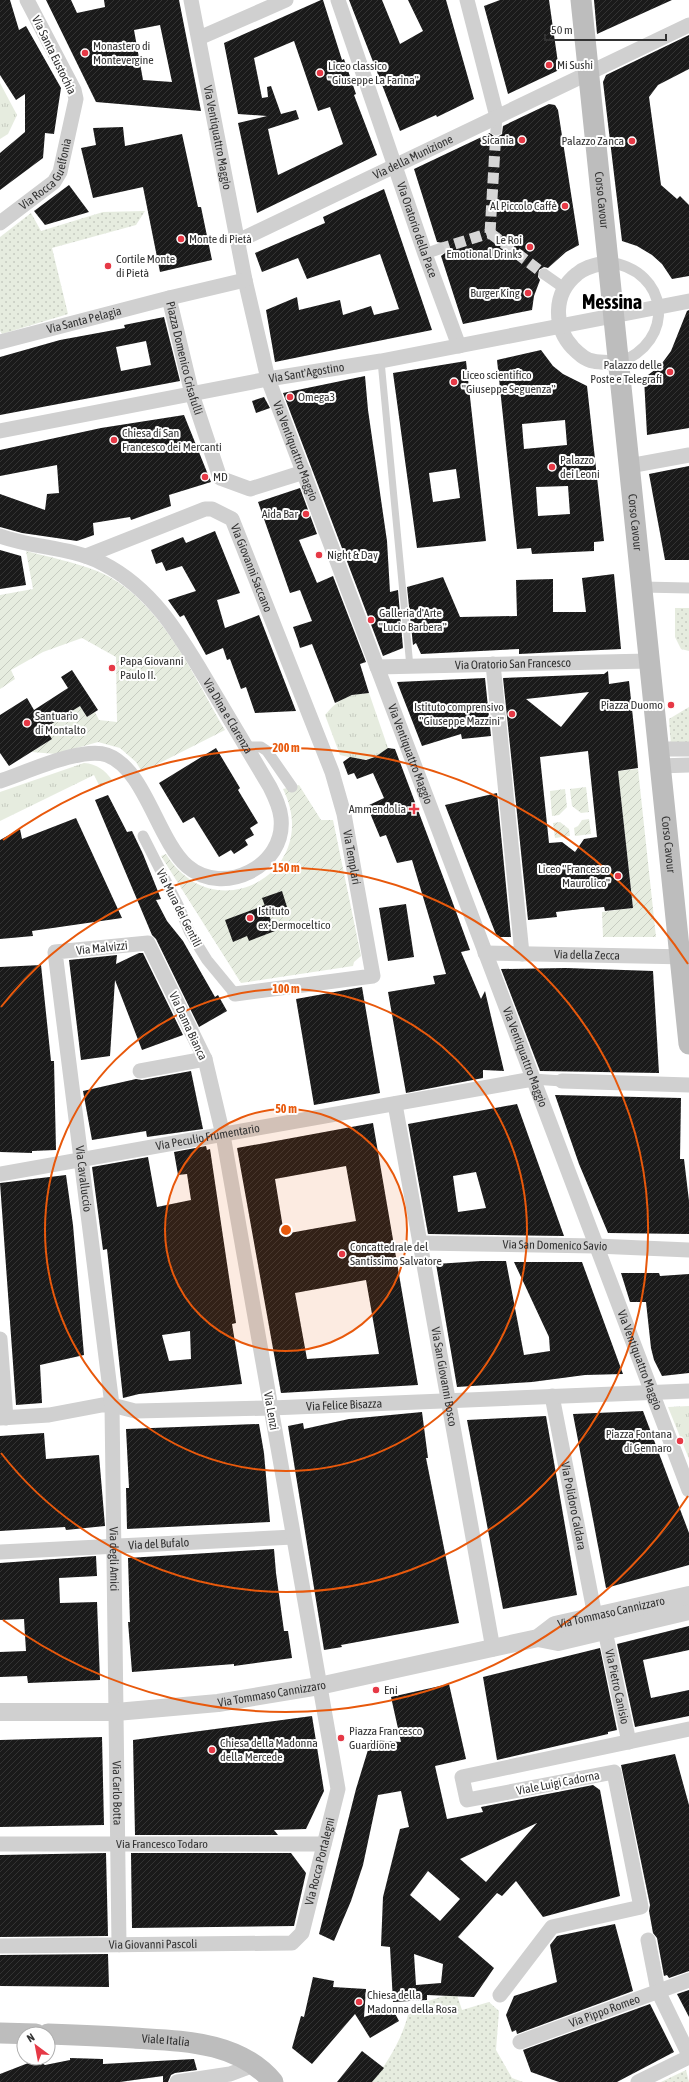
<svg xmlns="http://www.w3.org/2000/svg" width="689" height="2082" viewBox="0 0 689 2082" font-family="'Asap Condensed',sans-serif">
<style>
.grass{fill:url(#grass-dots)}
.park{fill:url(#park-tufts)}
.garden{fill:url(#garden-furrows)}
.building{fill:url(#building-hatch);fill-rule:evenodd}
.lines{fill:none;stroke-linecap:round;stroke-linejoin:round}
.pedestrian-tunnel{stroke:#d6d6d6;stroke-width:11;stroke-dasharray:11 5.5;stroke-linecap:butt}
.service{stroke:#d0d0d0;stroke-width:7}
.pedestrian{stroke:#d0d0d0;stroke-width:11}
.minor{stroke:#d0d0d0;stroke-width:15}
.tertiary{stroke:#d0d0d0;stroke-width:18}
.secondary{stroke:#bdbdbd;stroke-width:21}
.ring{fill:none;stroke:#e8590c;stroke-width:2}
.poi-dot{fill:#e63946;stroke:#fff;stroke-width:1.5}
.labels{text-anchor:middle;stroke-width:4;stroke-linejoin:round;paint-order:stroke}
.poi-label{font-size:12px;fill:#333;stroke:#fff;text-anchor:start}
.street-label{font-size:12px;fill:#333;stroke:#fff}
.town-label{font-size:20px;font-weight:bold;fill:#000;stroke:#fff}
.centre{fill:#e8590c;stroke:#fff;stroke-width:2}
.ring-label{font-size:12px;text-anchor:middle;font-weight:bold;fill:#e8590c;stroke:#fff;stroke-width:4;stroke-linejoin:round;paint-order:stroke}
</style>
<defs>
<pattern id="grass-dots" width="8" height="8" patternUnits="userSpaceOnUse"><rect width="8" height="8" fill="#e6ecdf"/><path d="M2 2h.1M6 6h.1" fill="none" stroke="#c6cbc0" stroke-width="1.8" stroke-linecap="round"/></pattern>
<pattern id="park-tufts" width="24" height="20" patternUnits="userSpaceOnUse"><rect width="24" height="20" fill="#e6ecdf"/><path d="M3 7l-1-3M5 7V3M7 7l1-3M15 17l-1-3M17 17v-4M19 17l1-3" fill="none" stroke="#c6cbc0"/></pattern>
<pattern id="garden-furrows" width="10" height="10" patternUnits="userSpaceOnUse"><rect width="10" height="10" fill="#e6ecdf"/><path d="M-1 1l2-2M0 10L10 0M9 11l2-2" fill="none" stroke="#c6cbc0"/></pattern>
<pattern id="building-hatch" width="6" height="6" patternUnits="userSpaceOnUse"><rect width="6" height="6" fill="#1a1a1a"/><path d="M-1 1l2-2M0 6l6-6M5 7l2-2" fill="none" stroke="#333"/></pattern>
</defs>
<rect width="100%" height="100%" fill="#fff"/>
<g class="grass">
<polygon points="145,211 136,225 52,248 68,314 2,334 0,331 0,237 31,213 41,231 103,212"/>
<polygon points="675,608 689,608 689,651 681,649 675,637"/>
<polygon points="689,707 689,745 671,746 669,719"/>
<path d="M456 1992 462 2010 489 2002 499 2011 496 2050 512 2078 523 2082H372C390 2060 404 2035 410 2007Z"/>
<polygon points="686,2070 689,2082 661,2082"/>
</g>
<g class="park">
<polygon points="0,83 17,115 8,134 0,139"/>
<path d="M369 693 388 748C373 763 359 760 340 755L325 715C338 699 349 694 369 693Z"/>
<path d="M84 763C97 764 105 770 112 780L100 787 94 775 0 821V792Z"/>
<polygon points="689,1406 689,1459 668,1407"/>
</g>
<g class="garden">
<path d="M26 551C49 557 74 562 97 571 159 596 193 675 225 730L142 772 136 762 120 748 98 742 56 754 32 752 52 739 45 728 80 706 87 717 95 712 99 720 117 722 116 657 82 638 43 652 11 670 15 679 0 689V595L33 589Z"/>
<polygon points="638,769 656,937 603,937 602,912 633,908 618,771"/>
<path d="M299 785 321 820H333L361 956 354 962 353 966 241 983 161 856 166 854C215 933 324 871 283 789Z"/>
<polygon points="586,787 589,812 581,813 572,806 570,789"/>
<polygon points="565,789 567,807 559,815 552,816 550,791"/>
<polygon points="589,819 591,834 575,836 574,828 578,826 582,820"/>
<polygon points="560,822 569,829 570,836 555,838 553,823"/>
</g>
<g class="building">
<polygon points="0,0 10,0 19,30 26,26 61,88 54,134 45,133 43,158 0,190 0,153 25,132 25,94 16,100 0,75"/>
<path d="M46 0H71L77 13 105 7 104 0H179L201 111 96 102ZM160 25 172 82 143 80 134 30Z"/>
<path d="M321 0H323L342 60 344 59 356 94 354 95 377 155 257 213 238 123 267 116 238 114 224 43ZM294 41 318 111 330 107 343 144 278 175 268 129 299 119 296 110 281 114 271 86 267 87 268 97 262 98 254 58Z"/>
<polygon points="349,0 382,0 400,44 423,31 408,0 446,0 474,99 437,117 436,115 400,131"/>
<polygon points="500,0 549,0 559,70 508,94 484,6"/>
<polygon points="594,0 672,0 597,34"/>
<polygon points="689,35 689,69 658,85 649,97 661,185 677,199 680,196 689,205 689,276 672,279 662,264 652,255 637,246 622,241 603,82 606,75"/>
<polygon points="549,104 555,105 558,110 579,245 566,252 548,268 544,267 539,270 538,277 540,280 534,296 532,310 463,324 441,256 445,253 446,247 443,243 437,242 414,169 490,133 495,137 499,136 502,134 503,126"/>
<polygon points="123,127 125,146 182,134 198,207 201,207 212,260 160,272 143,187 93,198 81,148 96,145 93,128"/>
<polygon points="69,185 89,212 45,225 34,211"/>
<polygon points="384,189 432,330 275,362 266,310 297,297 299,310 340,300 343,315 371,306 374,315 399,309 380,254 307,279 298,258 262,272 255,253 325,223 323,217"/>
<polygon points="689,310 689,428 647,435 644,378 660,366 671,351 687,311"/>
<path d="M164 317 180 381 0 415V357L60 340 125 328 124 325ZM146 341 151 365 121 371 116 347Z"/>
<path d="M541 350 553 366 563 374 587 386 604 541 594 542V551L532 554 531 548 517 549 497 360ZM565 420 567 445 524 449 522 424ZM568 486 570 514 538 516 536 487Z"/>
<path d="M466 361 486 541 417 548 393 373ZM456 469 460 498 433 502 429 473Z"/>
<polygon points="365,376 368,410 387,541 390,592 398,590 403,648 383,656 283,393"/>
<polygon points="264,397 270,408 256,413 252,401"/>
<polygon points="184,415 211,482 169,495 171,506 131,520 130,517 93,523 94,535 77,541 22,533 0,527 0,494 45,510 47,494 59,493 57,465 0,476 0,450 101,428"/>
<polygon points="689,466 689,560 665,560 649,474"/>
<polygon points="300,488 317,534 299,540 317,583 333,576 366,662 360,664 369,693 352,695 335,703 312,644 300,648 298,641 293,627 312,621 300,590 290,593 258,502"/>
<polygon points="215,531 240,593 217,600 225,628 259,615 296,711 255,713 246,687 241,689 230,659 227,660 223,648 206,655 184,615 180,617 168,600 196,591 182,566 166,571 162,562 156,564 151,550 183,537 186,543"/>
<polygon points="0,550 21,556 26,585 0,589"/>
<polygon points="614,574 621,649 519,654 519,649 421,654 416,643 413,645 407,587 443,577 460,617 517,616 516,580 553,579 553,612 586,612 582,578"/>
<polygon points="72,670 98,710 87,717 80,706 45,728 52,739 9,766 0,753 0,715 27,698 34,710 68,688 61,677"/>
<path d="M608 671 609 684 629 681 637 756 638 768 618 771 633 908 605 911 604 907 581 909 556 912 557 917 528 920 503 678 604 674ZM589 692 561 727 526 699ZM588 751 597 837 584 839 575 852 562 842 549 843 540 757Z"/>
<polygon points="485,678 491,736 462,739 461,734 422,746 397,682"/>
<polygon points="216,748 240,788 238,790 258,823 250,828 254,835 245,840 248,845 234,854 231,850 219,857 194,817 183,823 159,783"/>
<polygon points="388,748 395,749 451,898 470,950 461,952 481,999 485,991 504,1071 483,1070 483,1078 406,1093 388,992 435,984 433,976 446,974 412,860 397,863 386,835 380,837 367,806 384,798 373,773 357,779 354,773 348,775 343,762 350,757 366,760 375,757"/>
<polygon points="497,793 511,937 497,937 445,805"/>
<polygon points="108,795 127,832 132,831 143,854 161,899 156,900 167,921 183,941 215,997 218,995 227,1011 199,1027 156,939 152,935 95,800"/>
<polygon points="76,818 122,918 32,931 33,936 0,939 0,840 20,829 22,839"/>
<polygon points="282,891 287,907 268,914 262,898"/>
<polygon points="406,904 414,957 388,961 379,908"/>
<polygon points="265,905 275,931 249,941 247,936 233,942 225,920"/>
<polygon points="139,953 143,953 183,1035 142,1050 115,980 110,1056 81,1060 69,960 117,955 116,964"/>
<polygon points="41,965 51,1061 54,1061 56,1150 32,1151 32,1153 0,1152 0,967"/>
<polygon points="566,968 653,971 659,1073 540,1071 501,969"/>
<polygon points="362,987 380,1093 314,1105 296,999"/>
<polygon points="191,1071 203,1129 147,1137 146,1131 92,1140 83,1091 136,1079 142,1080"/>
<polygon points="555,1095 681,1098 680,1159 684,1159 689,1201 689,1234 608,1233 579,1164"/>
<path d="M517 1104 564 1236 428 1234 408 1124ZM476 1172 486 1208 458 1212 453 1176Z"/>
<path d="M373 1123 418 1385 281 1393 237 1148ZM346 1166 356 1221 284 1234 275 1179ZM366 1280 379 1354 307 1359 295 1293Z"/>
<path d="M206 1146 207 1150 210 1149 229 1277 236 1323 232 1324 242 1384 139 1394 123 1398 107 1249 103 1250 92 1167 148 1157 157 1207 191 1200 187 1174 178 1175 174 1152ZM190 1331 191 1359 169 1361 162 1335Z"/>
<polygon points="66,1175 73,1225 84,1355 40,1365 42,1403 16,1405 0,1183"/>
<polygon points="481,1261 506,1261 524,1355 550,1351 549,1337 514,1262 582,1262 623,1374 585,1375 532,1382 457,1387 436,1264"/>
<polygon points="621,1273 659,1273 660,1276 689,1274 689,1373 662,1376 654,1360 651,1348 646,1302 630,1302"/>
<polygon points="643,1411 689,1533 689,1565 606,1588 573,1414"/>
<polygon points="422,1412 428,1458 426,1458 459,1623 341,1645 342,1647 324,1650 288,1426 303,1423 304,1429 349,1419"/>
<polygon points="546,1416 577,1595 503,1609 467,1420"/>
<polygon points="259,1424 264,1453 270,1522 127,1529 126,1488 129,1488 126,1429"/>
<polygon points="44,1433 46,1459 99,1455 105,1526 66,1530 65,1527 0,1531 0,1436"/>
<polygon points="274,1549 276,1573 284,1631 288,1631 292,1658 234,1666 234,1664 132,1672 128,1622 130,1622 128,1558"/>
<polygon points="96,1556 97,1576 59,1578 60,1603 97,1602 100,1680 28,1683 27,1676 0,1677 0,1652 26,1651 24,1619 0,1620 0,1563"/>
<polygon points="689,1626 689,1650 643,1660 651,1698 689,1690 689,1716 635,1727 617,1644"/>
<polygon points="600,1648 617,1730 608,1732 608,1734 497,1760 483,1677"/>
<path d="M449 1684 466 1759 435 1766 447 1819 483 1812 481 1807 593 1785 600 1790 620 1896 543 1917 516 1881 502 1896 497 1893 458 1937 494 1968 474 1997 427 1995V2000L393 2002 390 1947 381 1946 383 1897 400 1829 409 1827 401 1791 378 1795 363 1865 351 1901 334 1941 319 1934 356 1789 371 1740 401 1742 391 1697ZM537 1823 486 1882 460 1859ZM428 1871 460 1899 440 1921 410 1895ZM414 1954 443 1964 441 1983 416 1985Z"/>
<polygon points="312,1716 324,1791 306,1829 274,1830 278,1835 135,1835 133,1740"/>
<polygon points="102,1737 104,1825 0,1827 0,1740"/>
<polygon points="675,1754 689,1805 689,1971 669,1978 667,1975 664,1976 657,1938 653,1933 649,1911 650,1905 621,1765"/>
<polygon points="106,1853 108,1936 0,1937 0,1855"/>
<polygon points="131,1853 291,1853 306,1873 294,1926 132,1928"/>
<polygon points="615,1924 633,1991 517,2034 516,2030 512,2032 506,2015 514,1996 557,1982 550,1945 557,1936"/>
<polygon points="108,1954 109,1987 0,1986 0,1955"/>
<polygon points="313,1977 334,1981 333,1987 366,1989 364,2017 392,2008 399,2021 370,2038 355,2014 312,2064 292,2048 301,2016 304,2017"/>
<polygon points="689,1990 689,2017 677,1994"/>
<polygon points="650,2004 674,2052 617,2082 559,2082 531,2072 523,2050"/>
<polygon points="362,2051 384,2068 372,2082 337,2082"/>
<polygon points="70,2058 103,2059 103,2064 194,2059 197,2070 175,2073 171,2075 168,2082 163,2082 163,2076 120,2082 0,2082 0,2074 36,2060 45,2065 70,2060"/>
</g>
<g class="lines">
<g class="pedestrian-tunnel">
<polyline points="490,233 496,130"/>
<polyline points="490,233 544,274"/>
<polyline points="439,249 490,233"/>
</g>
<polyline class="service" points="381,361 410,667"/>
<g class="pedestrian">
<polyline points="496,130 497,117"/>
<polyline points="425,254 439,249"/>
<path d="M608 262C670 270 677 342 618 363"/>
<polyline points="544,274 564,288"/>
<polyline points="642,587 689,588"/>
<polyline points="246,747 261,747 267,751 292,787"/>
<polyline points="143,836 180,909 189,931 207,960 235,994"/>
<polyline points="533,1079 562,1081"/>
</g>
<g class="minor">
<path id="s1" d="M191 0 245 280 268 379 689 1490"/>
<path id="s2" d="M338 0 425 254 459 346"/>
<polyline points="467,0 497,117"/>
<polyline points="199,38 286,0"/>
<path id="s3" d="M0 223 54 182 60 172 76 99 74 90 27 0"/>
<path id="s4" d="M238 241 689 25"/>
<path d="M608 262C597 265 586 266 577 274 553 293 553 327 573 348 578 353 585 360 593 361 601 363 610 362 618 363"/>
<path id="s5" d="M169 298 192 394 220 478 250 489 304 472"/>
<path id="s6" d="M0 342 169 298 245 280"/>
<path id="s7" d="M0 431 268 379 381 361 689 301"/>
<polyline points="629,466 689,455"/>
<path id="s8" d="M0 536C33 548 71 547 102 563 156 590 183 641 213 691 232 723 251 755 270 787 275 797 280 807 281 818 286 867 223 897 187 866 157 839 145 769 107 755 82 746 25 773 0 781"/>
<path id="s9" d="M86 556 205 509H212L232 519 332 772 344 814 373 976 235 994"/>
<polyline points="493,664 522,954"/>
<path id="s10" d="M377 667 649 661"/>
<polyline points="657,749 689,749"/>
<polyline points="659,766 689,765"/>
<path id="s11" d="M485 953 689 957"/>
<polyline points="140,1071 205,1059"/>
<polyline points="562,1081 689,1085"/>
<path id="s12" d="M395 1104 493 1649"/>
<path id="s13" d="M0 1174 533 1079"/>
<path id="s14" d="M420 1243 596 1246 689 1250"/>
<polyline points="0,1339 6,1418"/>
<path id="s15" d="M552 1396 595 1616"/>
<path id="s16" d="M0 1418 49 1415 102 1405H112L135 1411 271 1408 689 1391"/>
<path id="s17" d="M0 1552 293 1537"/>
<path id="s18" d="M605 1631 629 1742"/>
<path id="s19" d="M0 1844H324"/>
<polyline points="648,1940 658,1991 689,2055"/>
<path id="s20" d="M0 1946 292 1943 302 1933 338 1789 223 1135 205 1059 148 943 55 952 112 1405 119 1945"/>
<polyline points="500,1995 552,1927 641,1907 614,1772 467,1800 462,1777 689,1729"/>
<path id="s21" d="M520 2042 689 1980"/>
<polyline points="177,2082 230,2074 254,2065"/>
<polyline points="638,2082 689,2057"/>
</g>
<g class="tertiary">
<polyline points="538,1638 558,1642 689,1611"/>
<path id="s22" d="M0 1712H116L218 1703 319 1686 538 1638 555 1625 689 1595"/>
</g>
<g class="secondary">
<path id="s23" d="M581 0 689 1044"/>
<polyline points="0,2033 36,2034"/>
<path id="s24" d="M48 2034C77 2035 105 2036 134 2038 182 2041 239 2041 273 2082"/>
</g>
</g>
<circle cx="286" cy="1230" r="121" fill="#e8590c" fill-opacity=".12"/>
<g class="ring">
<circle cx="286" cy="1230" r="121"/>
<circle cx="286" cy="1230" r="241"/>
<path d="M1 1007A362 362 0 1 1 1 1453"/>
<path d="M688 1496A482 482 0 0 1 3 1620M3 840A482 482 0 0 1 688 964"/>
</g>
<g class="poi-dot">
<circle cx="85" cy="53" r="4"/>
<circle cx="549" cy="65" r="4"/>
<circle cx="320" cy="73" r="4"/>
<circle cx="522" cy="140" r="4"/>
<circle cx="632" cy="141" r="4"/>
<circle cx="565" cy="206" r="4"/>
<circle cx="181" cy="239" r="4"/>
<circle cx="530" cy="247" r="4"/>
<circle cx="108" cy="266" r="4"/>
<circle cx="528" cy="293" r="4"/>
<circle cx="670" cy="372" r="4"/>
<circle cx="454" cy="382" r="4"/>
<circle cx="290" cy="397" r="4"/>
<circle cx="114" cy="440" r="4"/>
<circle cx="552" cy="467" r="4"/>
<circle cx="205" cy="477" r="4"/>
<circle cx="306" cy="514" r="4"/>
<circle cx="319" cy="555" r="4"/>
<circle cx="371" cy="620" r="4"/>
<circle cx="112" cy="668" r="4"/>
<circle cx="671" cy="705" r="4"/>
<circle cx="512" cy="714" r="4"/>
<circle cx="27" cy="723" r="4"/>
<path d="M412 803h4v4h4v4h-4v4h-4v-4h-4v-4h4z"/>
<circle cx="618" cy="876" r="4"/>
<circle cx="250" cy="918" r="4"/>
<circle cx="342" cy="1254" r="4"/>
<circle cx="680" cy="1441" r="4"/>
<circle cx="376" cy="1690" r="4"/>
<circle cx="341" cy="1738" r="4"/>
<circle cx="212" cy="1750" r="4"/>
<circle cx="359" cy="2002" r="4"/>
</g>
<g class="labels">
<g class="poi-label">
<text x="93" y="50">Monastero di<tspan x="93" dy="14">Montevergine</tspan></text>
<text x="557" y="69">Mi Sushi</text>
<text x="328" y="70">Liceo classico<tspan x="328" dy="14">"Giuseppe La Farina"</tspan></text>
<text x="514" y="144" text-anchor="end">Sicania</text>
<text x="624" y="145" text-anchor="end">Palazzo Zanca</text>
<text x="557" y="210" text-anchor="end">Al Piccolo Caffè</text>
<text x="189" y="243">Monte di Pietà</text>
<text x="522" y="244" text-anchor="end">Le Roi<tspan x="522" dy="14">Emotional Drinks</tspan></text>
<text x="116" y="263">Cortile Monte<tspan x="116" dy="14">di Pietà</tspan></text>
<text x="520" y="297" text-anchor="end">Burger King</text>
<text x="662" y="369" text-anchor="end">Palazzo delle<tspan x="662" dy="14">Poste e Telegrafi</tspan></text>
<text x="462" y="379">Liceo scientifico<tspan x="462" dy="14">"Giuseppe Seguenza"</tspan></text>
<text x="298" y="401">Omega3</text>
<text x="122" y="437">Chiesa di San<tspan x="122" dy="14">Francesco dei Mercanti</tspan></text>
<text x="560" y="464">Palazzo<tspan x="560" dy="14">dei Leoni</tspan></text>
<text x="213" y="481">MD</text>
<text x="298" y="518" text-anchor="end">Aida Bar</text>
<text x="327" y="559">Night &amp; Day</text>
<text x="379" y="617">Galleria d'Arte<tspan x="379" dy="14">"Lucio Barbera"</tspan></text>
<text x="120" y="665">Papa Giovanni<tspan x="120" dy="14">Paulo II.</tspan></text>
<text x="663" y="709" text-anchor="end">Piazza Duomo</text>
<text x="504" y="711" text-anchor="end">Istituto comprensivo<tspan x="504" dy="14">"Giuseppe Mazzini"</tspan></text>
<text x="35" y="720">Santuario<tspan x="35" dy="14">di Montalto</tspan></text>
<text x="406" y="813" text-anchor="end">Ammendolia</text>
<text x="610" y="873" text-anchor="end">Liceo "Francesco<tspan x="610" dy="14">Maurolico"</tspan></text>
<text x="258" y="915">Istituto<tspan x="258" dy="14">ex-Dermoceltico</tspan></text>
<text x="350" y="1251">Concattedrale del<tspan x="350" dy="14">Santissimo Salvatore</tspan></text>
<text x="672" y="1438" text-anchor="end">Piazza Fontana<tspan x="672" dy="14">di Gennaro</tspan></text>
<text x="384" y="1694">Eni</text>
<text x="349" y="1735">Piazza Francesco<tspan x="349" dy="14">Guardione</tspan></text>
<text x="220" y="1747">Chiesa della Madonna<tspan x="220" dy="14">della Mercede</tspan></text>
<text x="367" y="1999">Chiesa della<tspan x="367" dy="14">Madonna della Rosa</tspan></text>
</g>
<g class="street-label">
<text transform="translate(54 55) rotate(64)" y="4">Via Santa Eustochia</text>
<text dy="4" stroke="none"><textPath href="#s1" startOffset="140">Via Ventiquattro Maggio</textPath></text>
<text dy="4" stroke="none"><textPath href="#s4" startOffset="194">Via della Munizione</textPath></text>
<text dy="4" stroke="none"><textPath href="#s3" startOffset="70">Via Rocca Guelfonia</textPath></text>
<text dy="4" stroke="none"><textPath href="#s23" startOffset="201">Corso Cavour</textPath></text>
<text dy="4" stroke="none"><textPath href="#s2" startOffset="243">Via Oratorio della Pace</textPath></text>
<text dy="4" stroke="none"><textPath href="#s6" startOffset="87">Via Santa Pelagia</textPath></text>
<text dy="4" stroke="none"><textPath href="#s5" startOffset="62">Piazza Domenico Crisafulli</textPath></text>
<text dy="4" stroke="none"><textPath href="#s7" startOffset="312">Via Sant'Agostino</textPath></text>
<text dy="4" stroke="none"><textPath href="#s1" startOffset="464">Via Ventiquattro Maggio</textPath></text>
<text dy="4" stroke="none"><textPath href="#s23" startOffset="525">Corso Cavour</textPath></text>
<text dy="4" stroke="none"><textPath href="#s9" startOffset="210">Via Giovanni Saccano</textPath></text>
<text dy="4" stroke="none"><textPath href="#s10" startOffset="136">Via Oratorio San Francesco</textPath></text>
<text dy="4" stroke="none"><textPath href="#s8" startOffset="307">Via Dina e Clarenza</textPath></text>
<text dy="4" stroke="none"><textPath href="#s1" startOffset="788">Via Ventiquattro Maggio</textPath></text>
<text dy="4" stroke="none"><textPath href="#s23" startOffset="849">Corso Cavour</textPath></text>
<text dy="4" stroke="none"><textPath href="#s9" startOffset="517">Via Templari</textPath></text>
<text transform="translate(179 908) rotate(63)" y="4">Via Mura dei Gentili</text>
<text transform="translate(102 948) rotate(-6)" y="4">Via Malvizzi</text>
<text dy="4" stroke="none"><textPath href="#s11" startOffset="102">Via della Zecca</textPath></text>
<text transform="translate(188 1026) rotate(65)" y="4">Via Dama Bianca</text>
<text dy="4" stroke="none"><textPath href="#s1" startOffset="1112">Via Ventiquattro Maggio</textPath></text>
<text dy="4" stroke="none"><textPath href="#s13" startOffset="211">Via Peculio Frumentario</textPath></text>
<text dy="4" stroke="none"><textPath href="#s20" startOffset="1648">Via Cavalluccio</textPath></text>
<text dy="4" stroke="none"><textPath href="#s14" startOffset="135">Via San Domenico Savio</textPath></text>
<text dy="4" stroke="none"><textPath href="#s1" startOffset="1436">Via Ventiquattro Maggio</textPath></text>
<text dy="4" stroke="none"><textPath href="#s12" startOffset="277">Via San Giovanni Bosco</textPath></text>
<text dy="4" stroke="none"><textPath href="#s16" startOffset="346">Via Felice Bisazza</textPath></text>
<text transform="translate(271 1411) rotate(80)" y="4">Via Lenzi</text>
<text dy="4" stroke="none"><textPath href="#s15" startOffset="112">Via Polidoro Caldara</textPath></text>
<text dy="4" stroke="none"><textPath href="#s17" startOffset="159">Via del Bufalo</textPath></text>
<text dy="4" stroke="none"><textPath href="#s20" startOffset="2030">Via degli Amici</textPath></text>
<text dy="4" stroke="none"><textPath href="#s22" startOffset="624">Via Tommaso Cannizzaro</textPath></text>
<text dy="4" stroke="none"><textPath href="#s18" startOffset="57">Via Pietro Canisio</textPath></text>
<text dy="4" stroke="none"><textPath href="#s22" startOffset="273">Via Tommaso Cannizzaro</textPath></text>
<text transform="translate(558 1783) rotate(-11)" y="4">Viale Luigi Cadorna</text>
<text dy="4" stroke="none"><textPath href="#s20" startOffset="2264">Via Carlo Botta</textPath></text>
<text dy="4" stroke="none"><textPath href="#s19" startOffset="162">Via Francesco Todaro</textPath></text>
<text dy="4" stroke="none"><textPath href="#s20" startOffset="380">Via Rocca Portalegni</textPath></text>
<text dy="4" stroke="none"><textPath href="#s20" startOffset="153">Via Giovanni Pascoli</textPath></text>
<text dy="4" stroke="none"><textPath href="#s21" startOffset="90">Via Pippo Romeo</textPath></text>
<text dy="4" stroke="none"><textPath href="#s24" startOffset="118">Viale Italia</textPath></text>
</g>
<g class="town-label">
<text x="612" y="309">Messina</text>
</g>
</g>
<circle cx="286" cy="1230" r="6" class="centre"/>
<g class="ring-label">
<text x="286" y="752">200 m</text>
<text x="286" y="872">150 m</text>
<text x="286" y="993">100 m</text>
<text x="286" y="1113">50 m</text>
</g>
<g transform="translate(36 2046) rotate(328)"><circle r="19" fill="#ffffff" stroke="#adadad"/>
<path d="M0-3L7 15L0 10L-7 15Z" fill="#e63946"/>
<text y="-6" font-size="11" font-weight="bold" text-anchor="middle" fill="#333333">N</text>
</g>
<path d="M545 34v6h121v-6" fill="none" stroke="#333333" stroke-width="2"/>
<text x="551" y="34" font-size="12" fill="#333333" stroke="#ffffff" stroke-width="3" paint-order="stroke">50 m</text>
</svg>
